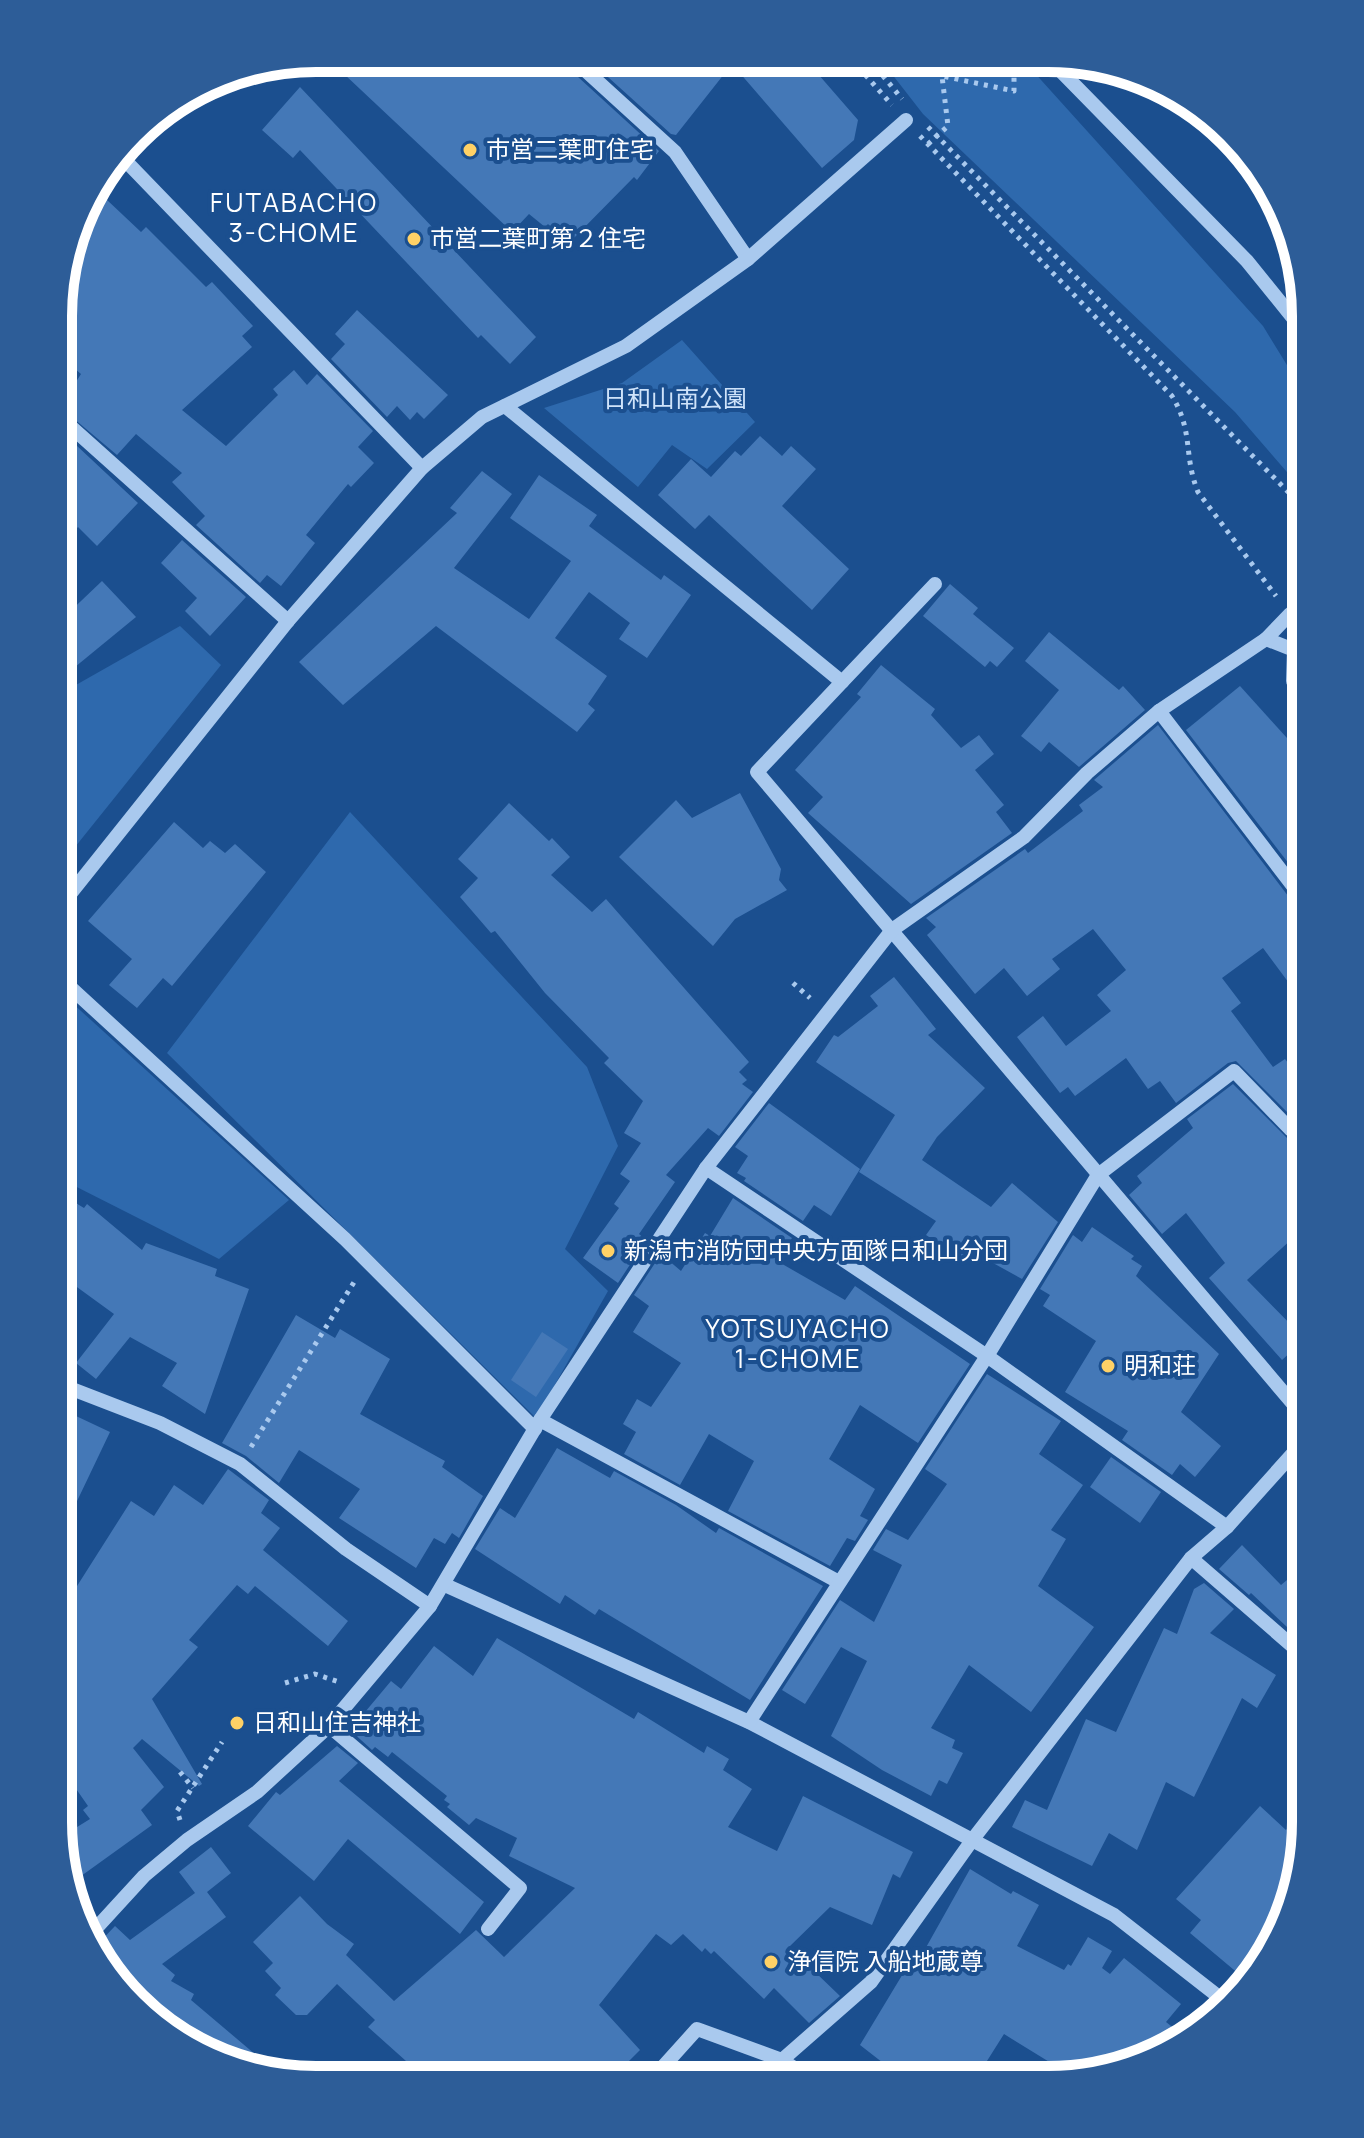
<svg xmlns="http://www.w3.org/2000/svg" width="1364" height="2138" viewBox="0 0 1364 2138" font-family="Manrope,'Noto Sans JP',sans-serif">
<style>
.green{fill:#2e69ad}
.building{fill:#4478b7}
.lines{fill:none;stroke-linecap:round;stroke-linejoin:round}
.path{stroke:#a9c9ee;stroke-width:5;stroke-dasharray:4 6;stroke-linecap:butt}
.minor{stroke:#a9c9ee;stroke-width:14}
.poi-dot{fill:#ffd166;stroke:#1b4f8f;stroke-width:3}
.labels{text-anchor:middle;stroke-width:8;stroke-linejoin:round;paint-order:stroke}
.poi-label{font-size:24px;fill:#fff;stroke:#1b4f8f;text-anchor:start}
.park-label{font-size:24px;fill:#cfe3fa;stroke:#1b4f8f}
.neighbourhood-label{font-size:26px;letter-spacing:2px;fill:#fff;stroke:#1b4f8f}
.rim{fill:none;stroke:#fff;stroke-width:10}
</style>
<rect width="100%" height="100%" fill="#1b4f8f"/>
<g class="green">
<polygon points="881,60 1023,60 1263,326 1306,396 1306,494 1235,412 923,114"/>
<polygon points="682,340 755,422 707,469 672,445 638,487 544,408 622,383"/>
<polygon points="180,626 221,665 59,867 60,694"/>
<polygon points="350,812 587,1067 618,1146 565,1249 608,1291 536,1418 167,1053"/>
<polygon points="59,991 289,1200 219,1259 59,1178"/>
</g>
<g class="building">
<polygon points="327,58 563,59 566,66 659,151 637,180 634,177 568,244 548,224 545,227 529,214 512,232"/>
<polygon points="588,59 653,59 668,71 678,59 805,59 858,120 854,140 822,168 732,64 676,135 671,134"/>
<polygon points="300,87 536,337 510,364 481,335 478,338 300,150 293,158 262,130"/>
<polygon points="106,199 141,232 146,227 206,287 212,282 253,326 242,336 252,347 182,410 226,446 278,395 273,389 294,370 307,385 317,374 373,431 358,447 374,463 351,487 348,484 306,535 315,543 281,586 267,575 260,583 196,525 205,516 172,482 182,473 136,434 117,455 60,407 81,374 60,356 60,283 75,233"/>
<polygon points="357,310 448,395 424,419 417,412 410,420 397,406 387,417 331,359 345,344 335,334"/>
<polygon points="60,430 138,503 97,546 78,527 60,547 60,477 69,467 60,458"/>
<polygon points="760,436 782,456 791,446 816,469 782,506 849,569 812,610 709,515 695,529 658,495 691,459 711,477 735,451 741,456"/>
<polygon points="482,471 512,494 454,568 529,619 571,561 510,518 539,475 597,515 589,526 661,580 664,575 691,595 647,658 619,639 630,623 589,592 555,638 607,676 588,704 595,710 577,732 436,626 343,705 299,662 457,513 450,508"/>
<polygon points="182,540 246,597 210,636 185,611 197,598 161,563"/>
<polygon points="102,581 136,617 75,667 60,647 60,621"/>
<polygon points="950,584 978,608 973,614 1014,648 997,667 990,661 985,667 923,616"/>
<polygon points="1049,632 1119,690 1123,686 1145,710 1079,767 1049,742 1041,752 1021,736 1059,690 1025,661"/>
<polygon points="881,665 935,709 931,715 961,748 979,735 994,754 975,770 1004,805 996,812 1012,833 911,904 808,813 823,797 795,770 861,697 857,694"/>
<polygon points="1240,686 1306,759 1306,886 1186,730"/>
<polygon points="1158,725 1298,909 1306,913 1306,1006 1263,948 1222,978 1241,1003 1231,1011 1273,1067 1285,1059 1306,1086 1306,1226 1247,1280 1305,1339 1282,1360 1209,1278 1225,1263 1186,1213 1162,1234 1129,1195 1142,1183 1137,1176 1193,1128 1187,1119 1233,1084 1288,1139 1298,1137 1298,1123 1236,1061 1228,1063 1176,1103 1160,1081 1148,1089 1126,1058 1075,1096 1068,1087 1060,1093 1017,1037 1043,1016 1066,1046 1111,1011 1097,995 1126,970 1093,929 1052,959 1060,969 1027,996 1004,968 975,994 927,935 936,927 926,918 1025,849 1028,853 1083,811 1079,805 1103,787 1094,780"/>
<polygon points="740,793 781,869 779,880 787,890 735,919 713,946 619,857 676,800 692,818"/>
<polygon points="509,803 549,841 552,838 570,857 551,875 592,912 606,899 749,1062 739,1072 747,1080 742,1084 753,1092 719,1136 708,1128 666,1175 675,1182 639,1234 646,1240 618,1283 583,1258 619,1208 614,1204 630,1181 620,1174 641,1143 624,1133 643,1101 604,1063 609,1058 545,993 495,931 491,933 460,897 478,878 458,859"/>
<polygon points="174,822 203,848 210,841 225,853 235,844 266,872 172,986 163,978 137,1008 109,985 132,959 88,921"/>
<polygon points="894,977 936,1029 928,1035 985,1088 937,1137 922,1160 991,1207 1012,1183 1058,1222 1022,1279 975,1253 967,1262 926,1235 936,1221 859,1172 895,1115 816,1062 834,1035 838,1037 878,1006 870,996"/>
<polygon points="769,1103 860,1169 831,1216 814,1205 803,1221 744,1181 746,1178 737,1173 748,1156 735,1147"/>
<polygon points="59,1193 84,1208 87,1204 142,1250 146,1243 217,1269 215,1276 249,1289 205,1414 162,1386 177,1363 130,1337 96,1379 76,1363 114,1314 59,1274"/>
<polygon points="733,1198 792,1238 777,1261 845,1300 855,1286 970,1364 918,1443 860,1405 829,1459 875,1489 860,1516 868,1520 855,1541 847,1538 830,1566 728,1511 754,1461 709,1434 680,1485 624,1454 636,1432 623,1424 637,1399 651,1407 681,1363 633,1332 649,1306 634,1295 661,1254 681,1271 705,1233 710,1236"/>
<polygon points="1092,1227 1134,1256 1131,1259 1142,1266 1136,1276 1219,1354 1181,1412 1221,1446 1195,1477 1180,1464 1172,1475 1122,1440 1128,1431 1065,1392 1096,1341 1043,1306 1050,1295 1040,1289 1073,1235 1082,1242"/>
<polygon points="296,1315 335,1338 340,1329 390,1359 360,1414 445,1461 442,1467 483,1496 459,1538 452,1533 445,1544 434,1538 416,1568 339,1518 360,1489 299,1450 279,1483 246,1456 222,1443"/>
<polygon points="542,1332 568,1349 536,1397 511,1380"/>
<polygon points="987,1374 1061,1421 1039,1454 1083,1485 1051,1530 1066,1539 1038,1586 1094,1627 1031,1712 969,1665 931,1728 955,1740 952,1748 963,1753 947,1784 939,1780 931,1796 882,1770 831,1736 867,1661 841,1647 805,1704 782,1690 840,1600 874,1622 902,1565 873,1550 886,1529 908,1540 947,1484 925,1469"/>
<polygon points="59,1408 110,1432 58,1541 58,1469 71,1444 59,1439"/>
<polygon points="557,1448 610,1478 614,1471 676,1505 716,1533 719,1528 823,1586 750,1700 599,1609 595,1615 565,1595 560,1604 475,1549 500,1508 515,1518"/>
<polygon points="1111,1457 1161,1492 1140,1523 1090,1487"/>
<polygon points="228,1469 269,1500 261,1513 280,1528 263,1550 348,1621 328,1646 255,1586 248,1594 237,1585 189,1640 198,1647 152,1699 202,1784 199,1786 142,1739 133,1748 164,1787 141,1810 152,1825 70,1884 61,1837 90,1819 83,1810 88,1806 58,1763 58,1616 131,1501 154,1516 174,1485 203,1505"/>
<polygon points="1242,1545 1281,1585 1287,1580 1306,1597 1305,1644 1251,1593 1249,1595 1219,1569"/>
<polygon points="1204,1583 1234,1609 1210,1633 1276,1675 1257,1708 1242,1698 1194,1797 1166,1782 1137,1850 1109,1833 1092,1866 1012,1827 1025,1800 1047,1810 1086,1719 1116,1732 1164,1628 1177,1634 1194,1589"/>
<polygon points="497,1638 634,1719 638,1712 704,1753 707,1746 729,1759 723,1770 752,1789 728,1827 777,1851 803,1796 913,1852 900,1878 893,1874 872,1925 830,1907 789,1947 840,1996 809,2023 774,1988 764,1999 714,1951 711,1954 705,1948 702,1952 683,1934 671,1945 656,1934 599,2005 640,2050 611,2079 425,2078 368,2027 375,2020 337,1984 307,2015 296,2015 275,1995 281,1988 265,1971 273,1963 253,1942 300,1896 327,1924 354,1944 346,1955 394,2001 476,1930 504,1957 575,1888 509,1856 517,1838 476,1818 469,1825 447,1807 450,1804 444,1800 447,1796 392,1752 388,1757 375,1747 372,1750 350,1730 391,1681 401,1689 434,1646 473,1676"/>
<polygon points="337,1746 358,1763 339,1781 484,1902 460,1934 348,1839 314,1881 248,1826 276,1792 280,1795"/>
<polygon points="1260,1806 1286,1830 1305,1809 1305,1839 1271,1941 1240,1975 1190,1933 1201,1920 1176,1899"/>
<polygon points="211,1847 231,1873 207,1892 226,1917 162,1964 175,1975 171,1981 194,1994 191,2000 269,2066 266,2071 184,2037 186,2035 158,2018 163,2008 111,1964 97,1945 115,1926 130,1940 195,1893 179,1872"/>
<polygon points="970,1869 1011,1894 1013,1891 1039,1905 1017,1946 1064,1970 1068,1964 1071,1966 1088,1937 1112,1951 1102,1968 1110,1974 1124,1958 1181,2004 1166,2022 1185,2037 1147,2060 1048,2080 1038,2080 1051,2063 1004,2034 975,2080 905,2080 860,2045 904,1972 910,1976"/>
</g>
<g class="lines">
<g class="path">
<polyline points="852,60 892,105"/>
<polyline points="870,60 902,99"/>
<polyline points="928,127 1306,510"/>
<path d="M920 136 1172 396C1194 432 1183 455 1198 492L1276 596"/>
<polyline points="928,144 948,126 942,76 1014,91 1014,60"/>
<polyline points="793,983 810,998"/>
<polyline points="59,1228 76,1203"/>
<polyline points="251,1447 356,1279"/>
<polyline points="285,1683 315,1674 339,1682"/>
<polyline points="180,1772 193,1788"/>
<polyline points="180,1820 177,1811 222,1742"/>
</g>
<g class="minor">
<polyline points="573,59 675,152 748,259"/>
<polyline points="1050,60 1247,261 1306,334"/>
<polyline points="120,155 422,468"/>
<polyline points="505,406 842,682 935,584"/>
<polyline points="60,417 288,621"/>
<polyline points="1266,639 1294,650 1293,681"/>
<polyline points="842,682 757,772 1306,1419"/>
<polyline points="1159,711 1306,903"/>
<polyline points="59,908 288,621 422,468 482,417 626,346 748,259 906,120"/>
<polyline points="59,977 345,1239 535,1429"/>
<polyline points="706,1168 987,1356 1227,1527"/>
<polyline points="59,1384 160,1423 240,1464 346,1549 430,1606"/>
<polyline points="540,1420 837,1581"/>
<polyline points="1191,1558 1305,1657"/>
<polyline points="445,1585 749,1722 1114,1915 1228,2004"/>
<polyline points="749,1722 987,1356 1098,1175 1234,1071 1291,1130"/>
<polyline points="329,1726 520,1888 488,1929"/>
<polyline points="89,1936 144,1876 187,1840 257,1792 329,1726 430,1606 540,1420 706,1168 892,930 1024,837 1087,773 1159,711 1266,639 1290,614"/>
<polyline points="782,2060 811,2079"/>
<polyline points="652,2079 697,2029 782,2060 871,1982 973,1839 1191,1558 1227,1527 1306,1439"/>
</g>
</g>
<g class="poi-dot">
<circle cx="470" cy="150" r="8"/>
<circle cx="414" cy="239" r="8"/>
<circle cx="608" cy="1251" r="8"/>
<circle cx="1108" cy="1366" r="8"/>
<circle cx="237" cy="1723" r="8"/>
<circle cx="771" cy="1962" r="8"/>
</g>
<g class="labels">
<g class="poi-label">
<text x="486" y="158">市営二葉町住宅</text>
<text x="430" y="247">市営二葉町第２住宅</text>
<text x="624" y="1259">新潟市消防団中央方面隊日和山分団</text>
<text x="1124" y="1374">明和荘</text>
<text x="253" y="1731">日和山住吉神社</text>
<text x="787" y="1970">浄信院 入船地蔵尊</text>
</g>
<g class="park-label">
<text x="675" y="407">日和山南公園</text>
</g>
<g class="neighbourhood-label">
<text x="294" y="212">FUTABACHO<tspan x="294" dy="30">3-CHOME</tspan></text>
<text x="798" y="1338">YOTSUYACHO<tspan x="798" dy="30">1-CHOME</tspan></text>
</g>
</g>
<path d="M0 0H1364V2138H0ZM316 72H1048A244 244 0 0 1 1292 316V1822A244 244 0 0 1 1048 2066H316A244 244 0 0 1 72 1822V316A244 244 0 0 1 316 72Z" fill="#2d5d98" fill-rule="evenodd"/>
<path class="rim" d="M316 72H1048A244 244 0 0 1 1292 316V1822A244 244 0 0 1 1048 2066H316A244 244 0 0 1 72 1822V316A244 244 0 0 1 316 72Z"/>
</svg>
